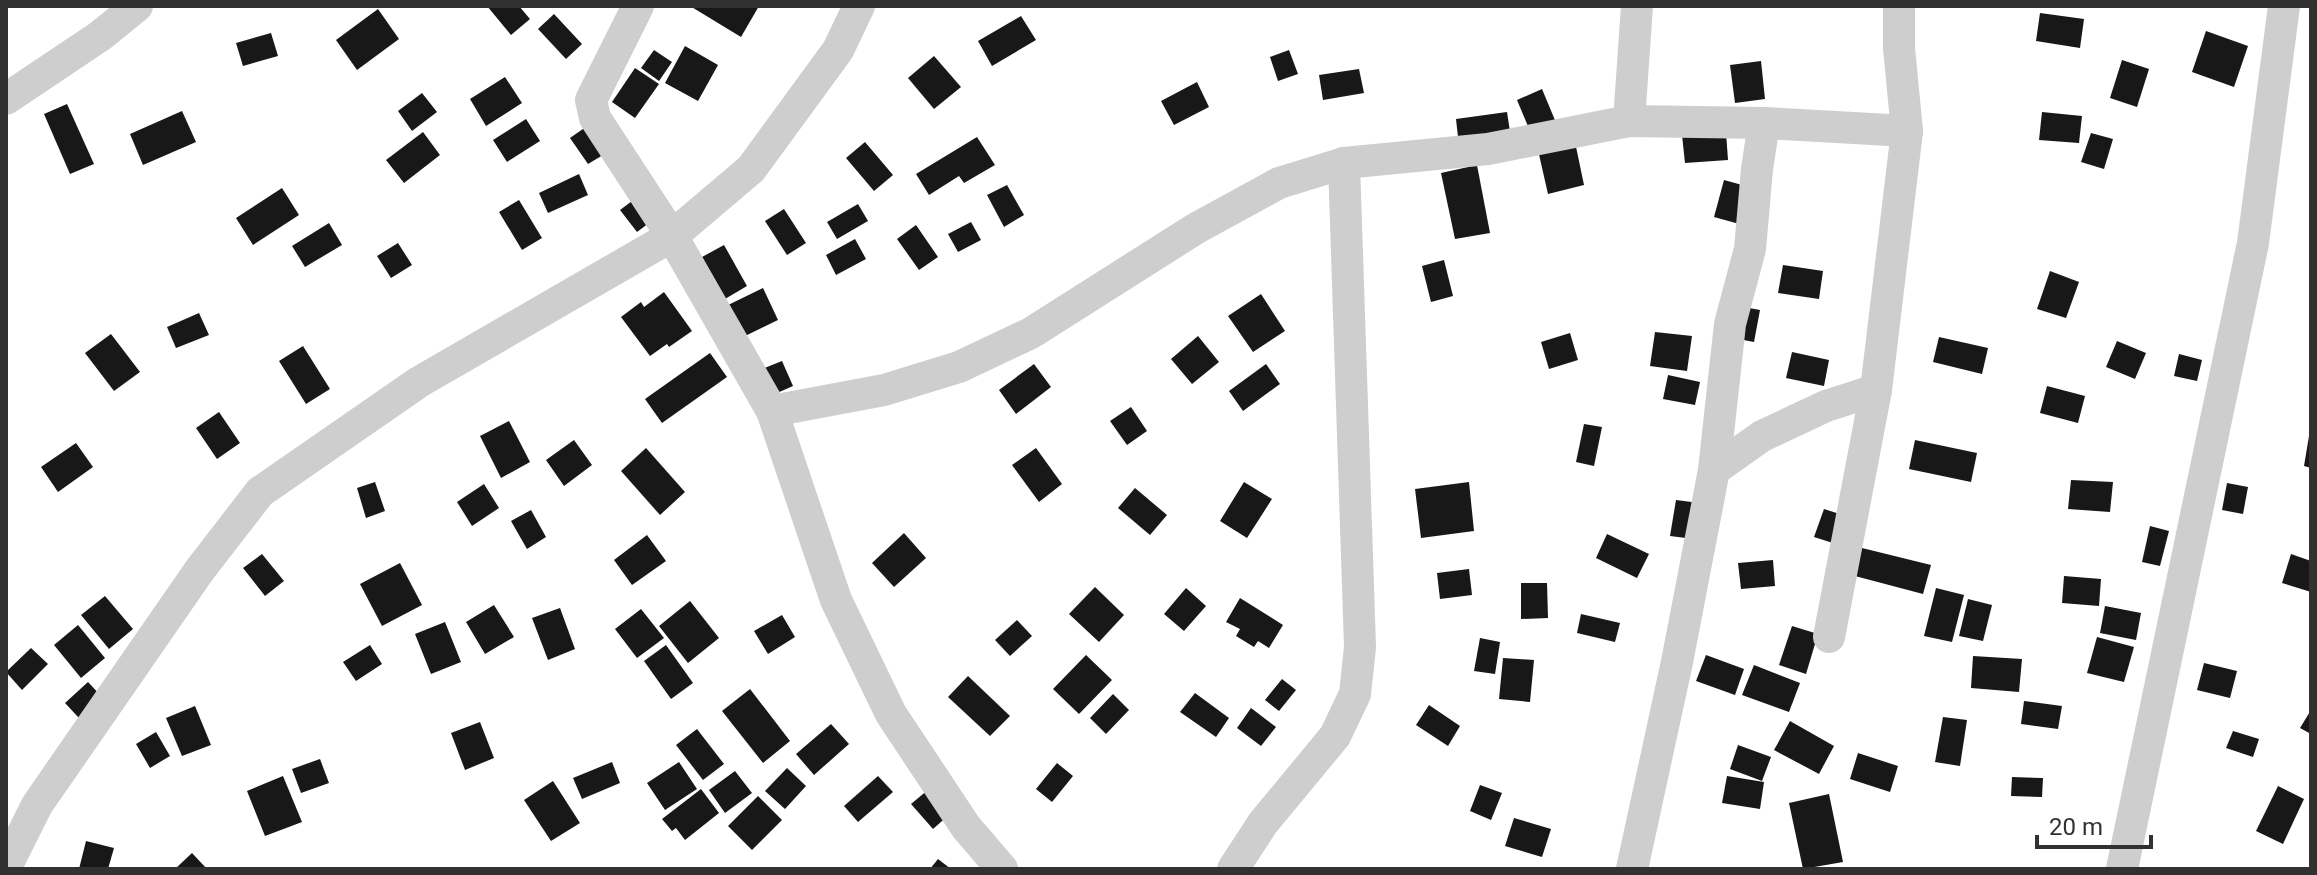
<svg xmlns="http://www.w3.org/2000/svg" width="2317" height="875" viewBox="0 0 2317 875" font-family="Roboto,sans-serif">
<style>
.building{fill:#181818}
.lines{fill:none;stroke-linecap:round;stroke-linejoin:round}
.minor{stroke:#cecece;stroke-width:32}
</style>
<rect width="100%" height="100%" fill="#fff"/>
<g class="building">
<polygon points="487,6 519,6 530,19 511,35"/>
<polygon points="690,6 759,6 741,37"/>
<polygon points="378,9 399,39 357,70 336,40"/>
<polygon points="2040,13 2084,19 2080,48 2036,41"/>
<polygon points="554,14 582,44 566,59 538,29"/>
<polygon points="1021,16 1036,40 992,66 978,41"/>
<polygon points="2206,31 2248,46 2234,87 2192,72"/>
<polygon points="271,33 278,56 243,66 236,43"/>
<polygon points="685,46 718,65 698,101 665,83"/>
<polygon points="654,50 672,62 659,81 641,68"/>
<polygon points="1289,50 1298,74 1278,81 1270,57"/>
<polygon points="934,56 961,87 934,109 908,78"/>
<polygon points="2122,60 2149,69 2137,107 2110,98"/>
<polygon points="1761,61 1765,99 1735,103 1730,65"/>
<polygon points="635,68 659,84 635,118 612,102"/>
<polygon points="1359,69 1364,93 1323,100 1319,75"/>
<polygon points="505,77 522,103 486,126 470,99"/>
<polygon points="1197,82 1209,107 1174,125 1161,101"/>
<polygon points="1542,89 1557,125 1532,136 1517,100"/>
<polygon points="422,93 437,112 412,131 398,111"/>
<polygon points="67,104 94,164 70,174 44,114"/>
<polygon points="182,111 196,142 143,165 130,134"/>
<polygon points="1507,112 1511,138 1459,146 1456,119"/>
<polygon points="2042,112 2082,116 2079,143 2039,140"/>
<polygon points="526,119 540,141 507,162 493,140"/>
<polygon points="590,124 608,152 588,164 570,138"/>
<polygon points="423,132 440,155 404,183 386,160"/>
<polygon points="1726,132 1728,160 1685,163 1682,135"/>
<polygon points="2091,133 2113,139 2104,169 2081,162"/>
<polygon points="977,137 995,165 964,183 959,176 929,195 916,174"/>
<polygon points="865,142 893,175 874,191 846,158"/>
<polygon points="1575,142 1584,185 1548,194 1538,150"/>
<polygon points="1477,165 1490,233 1455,239 1441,173"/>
<polygon points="579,174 588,195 548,213 539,193"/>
<polygon points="1724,180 1753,188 1743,225 1714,217"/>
<polygon points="1007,185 1024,215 1004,227 987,195"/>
<polygon points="282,188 299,215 253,245 236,218"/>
<polygon points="636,198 653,220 637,232 620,210"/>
<polygon points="519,200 542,238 522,250 499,212"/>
<polygon points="858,204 868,221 837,239 827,222"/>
<polygon points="784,209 806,243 787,255 765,221"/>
<polygon points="971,222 981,240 958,252 948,234"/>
<polygon points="329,223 342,245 305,267 292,246"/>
<polygon points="916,225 938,257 919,270 897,239"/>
<polygon points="855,239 866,259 836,275 826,255"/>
<polygon points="398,243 412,265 391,278 377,256"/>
<polygon points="724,245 747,286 725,299 702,257"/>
<polygon points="1444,260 1453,296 1431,302 1422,266"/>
<polygon points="1783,265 1823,271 1819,299 1778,293"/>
<polygon points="2050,271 2079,282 2066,318 2037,309"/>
<polygon points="763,288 778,320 739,339 724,307"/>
<polygon points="664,292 692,331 669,347 667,344 650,356 621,317 641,302 644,307"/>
<polygon points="1261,294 1285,331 1253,352 1228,316"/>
<polygon points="1744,307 1760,310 1754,342 1738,339"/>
<polygon points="199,313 209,335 176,348 167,327"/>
<polygon points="1655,332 1692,336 1687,371 1650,366"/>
<polygon points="1570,333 1578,360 1549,369 1541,342"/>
<polygon points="111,334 140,372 114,391 85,353"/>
<polygon points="1198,336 1219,362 1192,384 1171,359"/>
<polygon points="1939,337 1988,348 1982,374 1933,362"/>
<polygon points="2117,341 2146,353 2135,379 2106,367"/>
<polygon points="303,346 330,389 306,404 279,361"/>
<polygon points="1792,352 1829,360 1824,386 1786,378"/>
<polygon points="710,353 727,377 662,423 645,399"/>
<polygon points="2179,354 2202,360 2197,381 2174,376"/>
<polygon points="782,361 793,386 768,397 757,371"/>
<polygon points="1034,364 1051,387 1016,414 999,390"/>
<polygon points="1266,364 1280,384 1243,411 1229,391"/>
<polygon points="1668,375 1700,382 1695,405 1663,399"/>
<polygon points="2047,386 2085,396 2078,423 2040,413"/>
<polygon points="1131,407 1147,431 1127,445 1110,421"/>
<polygon points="219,412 240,443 217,459 196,428"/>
<polygon points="509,421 530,462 501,478 480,436"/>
<polygon points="1584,424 1602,427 1594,466 1576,462"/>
<polygon points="2309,436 2311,436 2311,468 2304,466"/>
<polygon points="574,440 592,465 564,486 546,460"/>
<polygon points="1915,440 1977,453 1971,482 1909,469"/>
<polygon points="76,443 93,467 58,492 41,467"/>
<polygon points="646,448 685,492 660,515 621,471"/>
<polygon points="1036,448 1062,484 1039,502 1012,465"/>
<polygon points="2071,480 2113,482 2110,512 2068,509"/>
<polygon points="375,482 385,511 366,518 357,488"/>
<polygon points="1244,482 1272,499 1247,538 1220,521"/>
<polygon points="1469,482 1474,531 1421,538 1415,489"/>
<polygon points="2227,483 2248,487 2243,514 2222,510"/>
<polygon points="484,484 499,508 472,526 457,502"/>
<polygon points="1135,488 1167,515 1150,535 1118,508"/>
<polygon points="1676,500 1699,503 1694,539 1670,536"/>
<polygon points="1824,509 1846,516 1836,544 1814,537"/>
<polygon points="531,510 546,537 527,549 511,521"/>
<polygon points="2150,526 2169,531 2160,566 2142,562"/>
<polygon points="904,533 926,558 894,587 872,563"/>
<polygon points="1607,534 1649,554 1637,578 1596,558"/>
<polygon points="647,535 666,561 632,585 614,560"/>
<polygon points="1862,548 1931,565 1923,594 1855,576"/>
<polygon points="262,554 284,581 265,596 243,568"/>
<polygon points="2291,554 2311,561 2311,592 2282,583"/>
<polygon points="1773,560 1775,586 1741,589 1738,563"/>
<polygon points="400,563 422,605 382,626 360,584"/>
<polygon points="1469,569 1472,595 1440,599 1437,573"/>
<polygon points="2064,576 2101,579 2099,606 2062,603"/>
<polygon points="1521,583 1547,583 1548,618 1521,619"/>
<polygon points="1095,587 1124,615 1099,642 1069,614"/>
<polygon points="1186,588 1206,606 1184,631 1164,614"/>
<polygon points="1936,588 1964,595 1952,642 1924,636"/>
<polygon points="105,596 133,629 109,649 81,615"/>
<polygon points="1240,598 1283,625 1269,648 1258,641 1254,647 1236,636 1240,629 1226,622"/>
<polygon points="1968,599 1992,605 1983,641 1959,636"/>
<polygon points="690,601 719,638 688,663 659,626"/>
<polygon points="494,605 514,637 485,654 466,622"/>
<polygon points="2105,606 2141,613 2136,640 2100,633"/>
<polygon points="560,608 575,649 548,660 532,618"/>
<polygon points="641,609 664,638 637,658 615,629"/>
<polygon points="1581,614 1620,623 1615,642 1577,633"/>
<polygon points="782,615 795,637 768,654 754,631"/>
<polygon points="1017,620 1032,636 1010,656 995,640"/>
<polygon points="445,622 461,662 431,674 415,634"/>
<polygon points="78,625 105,658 81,678 54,645"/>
<polygon points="1792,626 1818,634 1806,674 1779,665"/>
<polygon points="2097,637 2134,647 2124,682 2087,673"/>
<polygon points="1480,638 1500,642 1495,674 1474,671"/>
<polygon points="370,645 382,664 356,681 343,662"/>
<polygon points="666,645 693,683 671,699 644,661"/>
<polygon points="31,648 48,664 22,690 6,672"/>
<polygon points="1086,655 1112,680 1079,714 1053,689"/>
<polygon points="1706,655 1744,669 1735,695 1696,681"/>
<polygon points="1973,656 2022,659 2019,692 1971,688"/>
<polygon points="1503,658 1534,660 1530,702 1499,699"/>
<polygon points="2204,663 2237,671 2230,698 2197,690"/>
<polygon points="1754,665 1800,683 1789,712 1742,695"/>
<polygon points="968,676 1010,716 990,736 948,697"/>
<polygon points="1282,679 1296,690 1279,711 1265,700"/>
<polygon points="88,682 102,697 79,718 65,703"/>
<polygon points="750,689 790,741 763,763 722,711"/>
<polygon points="1195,693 1229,718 1216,737 1180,712"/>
<polygon points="1113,694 1129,710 1106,734 1090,718"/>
<polygon points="2024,701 2062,706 2058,729 2021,724"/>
<polygon points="1429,705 1460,726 1448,746 1416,725"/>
<polygon points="195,706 211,745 182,756 166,718"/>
<polygon points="1251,708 1276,727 1261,746 1237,728"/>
<polygon points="2311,710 2311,734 2300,728"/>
<polygon points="1943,717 1967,720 1960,766 1935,762"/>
<polygon points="1790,721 1834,746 1819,774 1774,750"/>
<polygon points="480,722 494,758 465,770 451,733"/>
<polygon points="831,724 849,744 814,775 796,754"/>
<polygon points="697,729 724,764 703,780 676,745"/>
<polygon points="2233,731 2259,739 2253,757 2226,748"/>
<polygon points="156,732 170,756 150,768 136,744"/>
<polygon points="1738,745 1771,757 1762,781 1730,769"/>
<polygon points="1858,753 1898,766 1890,792 1850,779"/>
<polygon points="320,759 329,783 301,793 292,769"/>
<polygon points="612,762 620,783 582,799 573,778"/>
<polygon points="679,762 697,789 665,810 647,783"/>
<polygon points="1057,763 1073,776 1052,802 1036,789"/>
<polygon points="787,768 806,786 785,809 765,791"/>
<polygon points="735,771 752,793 725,813 709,790"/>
<polygon points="283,776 302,822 265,836 247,791"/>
<polygon points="878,776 893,792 858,822 844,806"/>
<polygon points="1727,776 1764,782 1760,809 1722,803"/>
<polygon points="2012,777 2043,778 2042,797 2011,796"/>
<polygon points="553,781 580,823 551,841 524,800"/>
<polygon points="1480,785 1502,793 1491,820 1470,811"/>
<polygon points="2278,786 2304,799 2283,844 2256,831"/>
<polygon points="701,789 719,813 685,840 676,828 672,831 662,819"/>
<polygon points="929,789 950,814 933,829 911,804"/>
<polygon points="1829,794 1843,862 1803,869 1789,803"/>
<polygon points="758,796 782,820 752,850 728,826"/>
<polygon points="1514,818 1551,829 1542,857 1505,846"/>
<polygon points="86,841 114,848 108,869 79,869"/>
<polygon points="192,853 207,869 175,869"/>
<polygon points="938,859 951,869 930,869"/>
</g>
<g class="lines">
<g class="minor">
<polyline points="638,6 591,100 595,118 672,236 772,411 836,600 891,714 966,827 1002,869"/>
<polyline points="6,99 100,36 137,6"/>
<polyline points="1629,121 1637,6"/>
<polyline points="772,411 884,390 959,367 1031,333 1195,229 1279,183 1344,163 1488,149 1629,121 1764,123"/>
<polyline points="1714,470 1762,436 1826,406 1876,390"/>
<polyline points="1829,637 1876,390 1907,131 1899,48 1899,6"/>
<polyline points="6,867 37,805 199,571 260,492 419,382 672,236 751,169 838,50 859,6"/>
<polyline points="1233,869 1263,823 1335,736 1355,694 1360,647 1344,163"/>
<polyline points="1632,869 1677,662 1714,470 1730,324 1750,249 1757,169 1764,123 1907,131"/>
<polyline points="2122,869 2253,243 2284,6"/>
</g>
</g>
<rect width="2317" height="875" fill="none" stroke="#313131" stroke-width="16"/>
<path d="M2037 835v12h114v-12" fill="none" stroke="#313131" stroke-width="4"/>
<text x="2049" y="835" font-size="24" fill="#313131" stroke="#ffffff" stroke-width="6" paint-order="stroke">20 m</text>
</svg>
